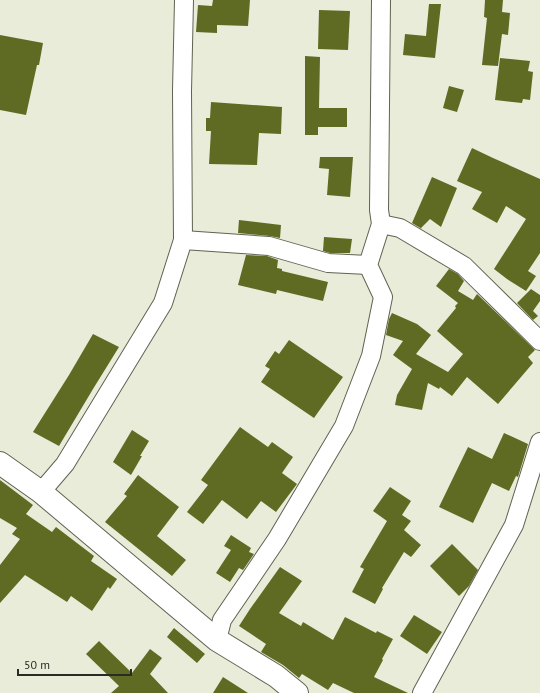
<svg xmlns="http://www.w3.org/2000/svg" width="540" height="693" viewBox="0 0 540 693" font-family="'PT Sans',sans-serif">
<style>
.building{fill:#5f6b22}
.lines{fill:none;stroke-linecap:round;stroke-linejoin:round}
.street-casing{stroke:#5f6352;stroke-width:20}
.secondary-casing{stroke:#5f6352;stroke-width:24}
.street{stroke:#fff;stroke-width:18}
.secondary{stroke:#fff;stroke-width:22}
</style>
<rect width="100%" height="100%" fill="#e8ecd9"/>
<g class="building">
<polygon points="213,0 250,0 248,26 217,25 217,33 196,32 198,5 212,6"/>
<polygon points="485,0 503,0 502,12 510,13 508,35 502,34 498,66 482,65 487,18 484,17"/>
<polygon points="429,4 441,4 435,58 403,55 405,34 426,36"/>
<polygon points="319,10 350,11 348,50 318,49"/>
<polygon points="0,35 43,43 39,65 37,65 26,115 0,110"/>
<polygon points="305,56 320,57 319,108 347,108 347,127 318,127 318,135 305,135"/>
<polygon points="500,58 530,61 528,71 533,72 530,100 523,99 522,103 495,100"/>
<polygon points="449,86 464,90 457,112 443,108"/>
<polygon points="211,102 282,107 281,134 259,133 257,165 209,164 211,131 206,131 206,118 210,118"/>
<polygon points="472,148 493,158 540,179 540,253 528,271 536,276 526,291 507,279 494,269 526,219 506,206 497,223 472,209 482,192 457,181"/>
<polygon points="320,157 353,157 350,197 327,195 329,169 319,168"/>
<polygon points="432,177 457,188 441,227 430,219 421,228 422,229 412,223"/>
<polygon points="239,220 281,225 280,238 270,236 238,233"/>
<polygon points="324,237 352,239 350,253 330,253 323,251"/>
<polygon points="246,255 267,256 278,260 277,268 282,269 282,271 328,282 323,301 277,290 276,294 238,285"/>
<polygon points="449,269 458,274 464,281 458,291 473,300 477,294 533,348 535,350 528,357 533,363 498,404 467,377 452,396 440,387 439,389 428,383 422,410 395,405 397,395 412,369 393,355 403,341 386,335 389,319 392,313 417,324 431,335 416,354 448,372 463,354 437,331 456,308 455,306 458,303 436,286"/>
<polygon points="531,289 540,295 540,301 533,311 538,316 533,320 517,303"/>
<polygon points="93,334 119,347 93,389 59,446 33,432 69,375"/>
<polygon points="289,340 343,377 314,418 261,382 270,369 265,366 275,351 279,354"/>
<polygon points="240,427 268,447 272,442 293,457 282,473 297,484 276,512 261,501 247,519 222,500 203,524 187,512 208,485 201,480"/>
<polygon points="132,430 149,441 140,456 142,456 131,475 113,462"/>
<polygon points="504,433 528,444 518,477 516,476 509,491 492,483 473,523 439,507 468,447 492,459"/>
<polygon points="138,475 179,507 157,536 186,560 172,576 105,522 127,496 124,494"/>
<polygon points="0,480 33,505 26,514 52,532 56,527 94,556 91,561 117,579 110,589 108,587 92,611 71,596 67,602 25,575 0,603 0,565 20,539 12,534 17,528 0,518"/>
<polygon points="390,487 411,501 402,515 411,521 404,530 421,545 411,557 404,552 382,588 383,589 375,604 352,592 364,569 360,567 387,521 373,511"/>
<polygon points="231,535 251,548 249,552 254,554 243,570 239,568 230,582 216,573 231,550 224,546"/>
<polygon points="452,544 478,570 469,586 459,596 430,566"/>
<polygon points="280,567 302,581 279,613 301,626 303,622 333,640 345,617 376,633 377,631 393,639 382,659 383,660 374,677 408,693 354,693 333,683 328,690 302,674 299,678 283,665 261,652 266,644 239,626 250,609"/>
<polygon points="414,615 442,632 427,654 400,636"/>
<polygon points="174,628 205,654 197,663 167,637"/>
<polygon points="99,641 132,673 150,649 162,658 150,674 168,693 111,693 119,686 86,654"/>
<polygon points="223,677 248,693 213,693"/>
</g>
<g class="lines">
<g class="street-casing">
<g id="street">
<polyline points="381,224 400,228 464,266 540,341"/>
<polyline points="183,240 269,246 328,263 368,265"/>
<polyline points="41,492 65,464 163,303 183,240 182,91 184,0"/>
<polyline points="217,640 222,620 277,539 344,426 371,356 383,297 368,265 381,224 379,210 381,0"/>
<polyline points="422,693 514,525 540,442"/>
</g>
</g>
<g class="secondary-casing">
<polyline id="secondary" points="0,463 41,492 217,640 276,676 297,693"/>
</g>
<use href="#street" class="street"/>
<use href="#secondary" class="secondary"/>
</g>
<path d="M18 669v6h113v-6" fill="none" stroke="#292b24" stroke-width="2"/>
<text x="24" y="669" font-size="12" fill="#292b24" stroke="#e8ecd9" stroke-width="3" paint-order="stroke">50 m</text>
</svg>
